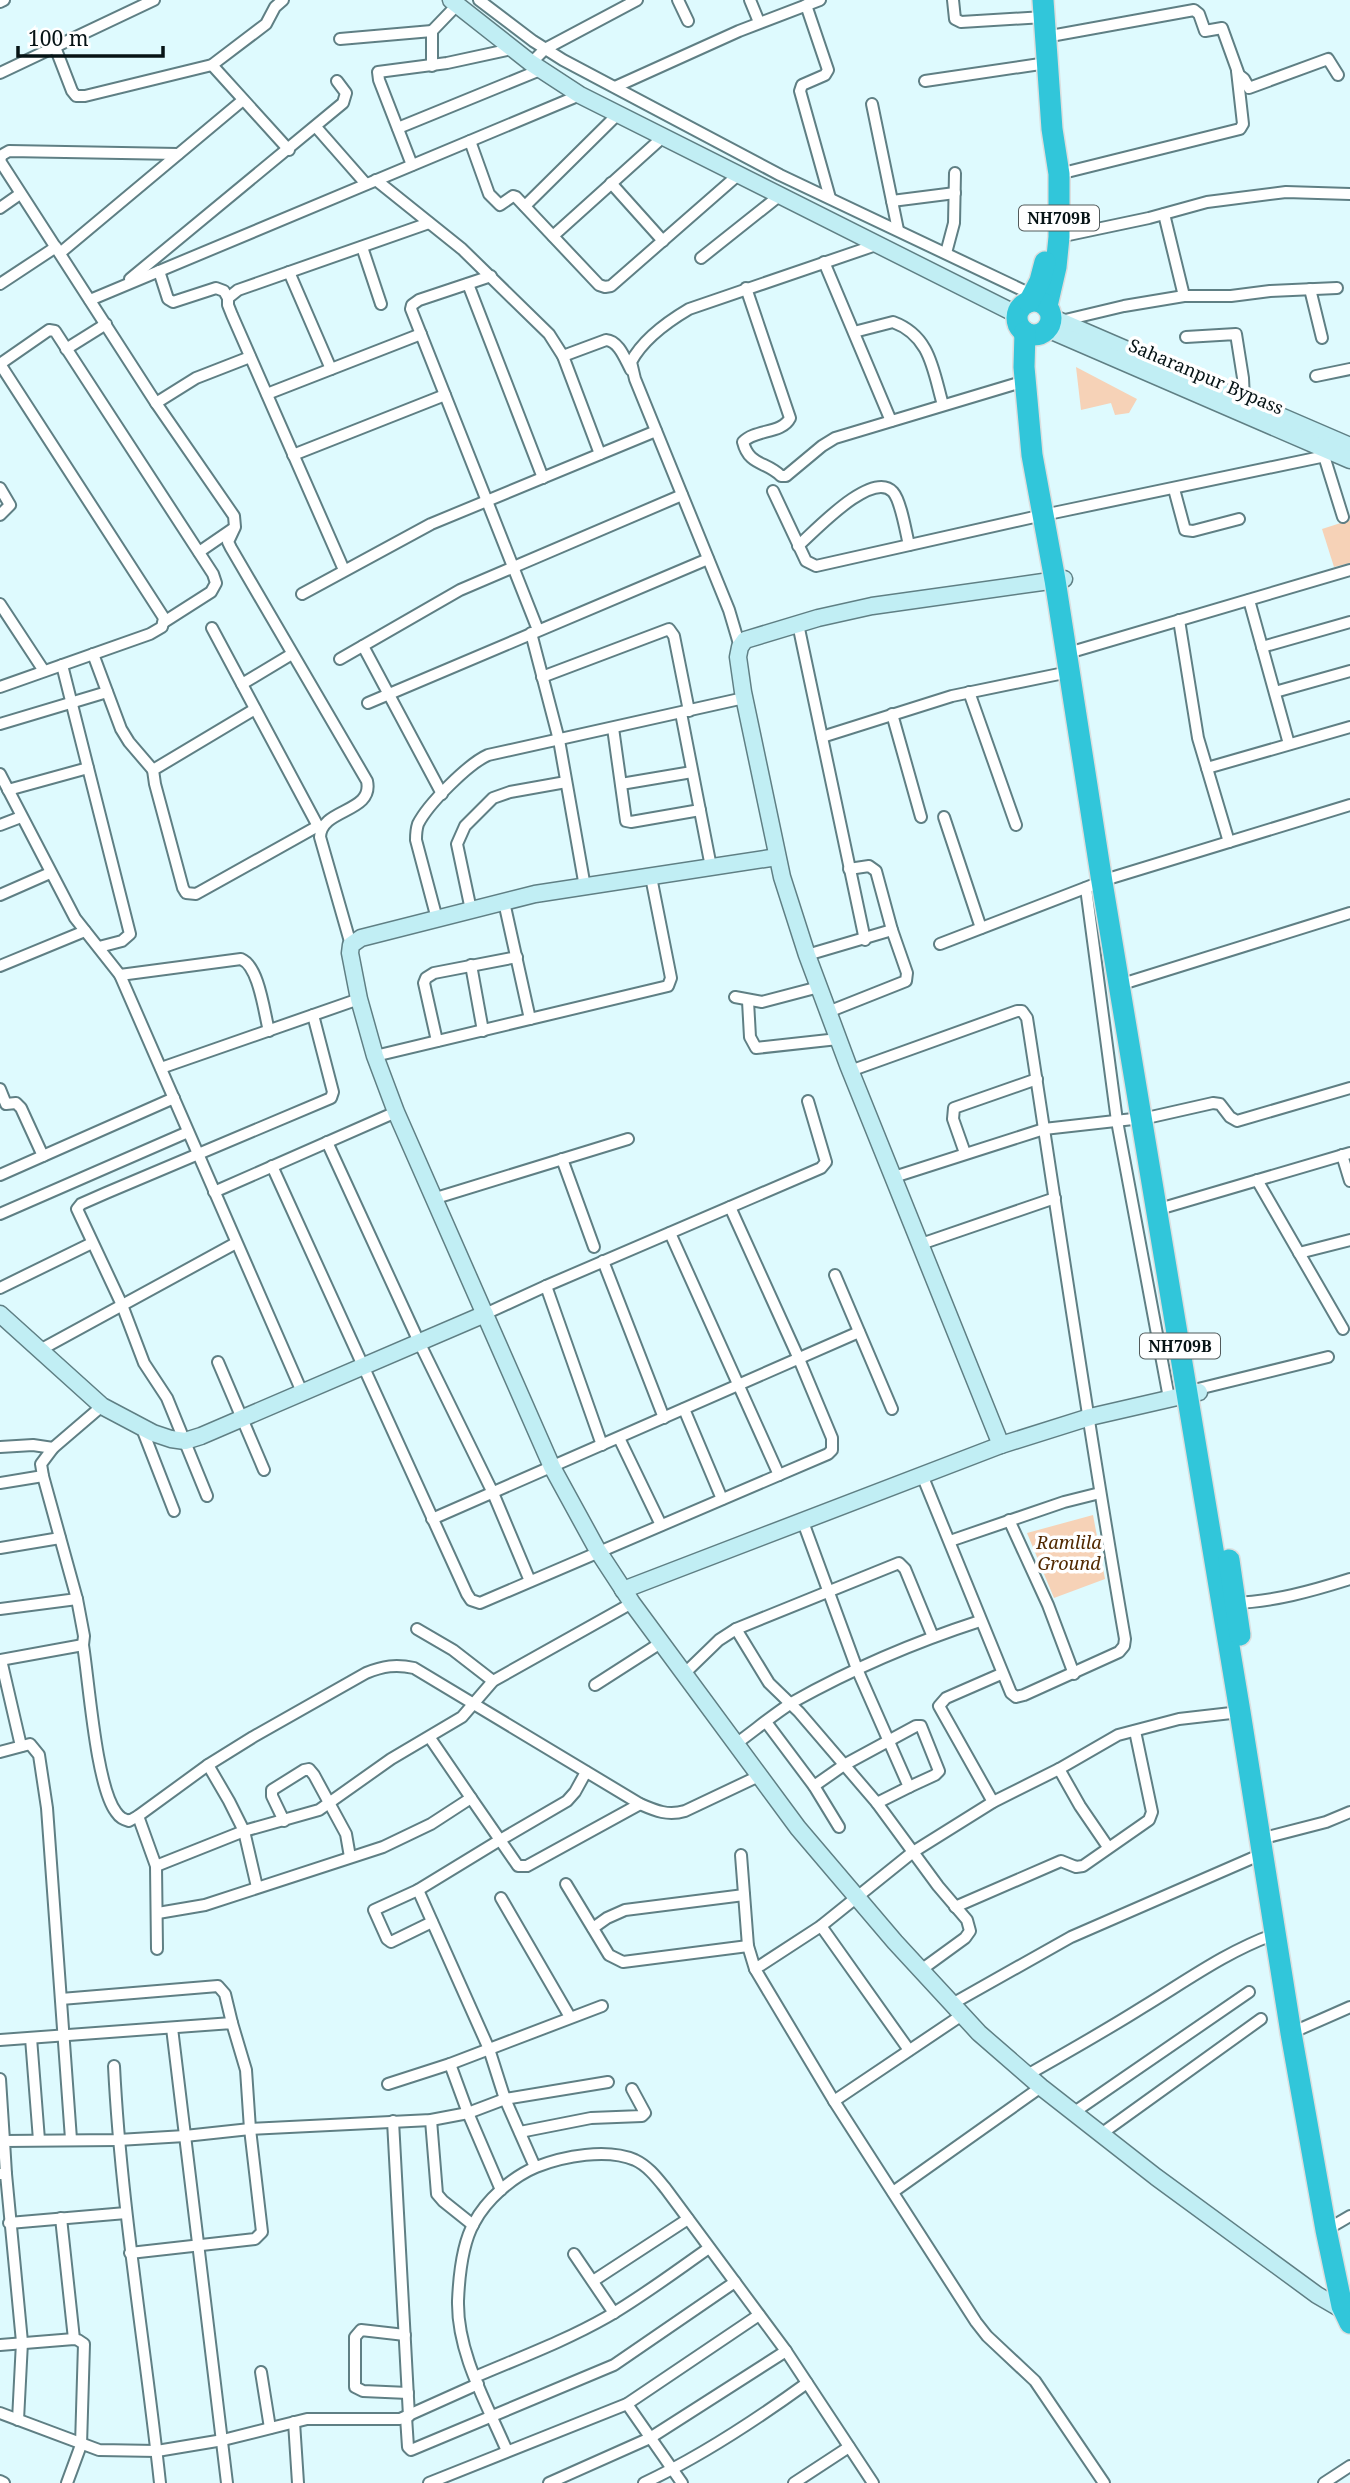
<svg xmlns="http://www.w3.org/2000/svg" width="1350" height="2483" viewBox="0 0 1350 2483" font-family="'Noto Serif',serif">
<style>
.green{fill:#f6d2b7}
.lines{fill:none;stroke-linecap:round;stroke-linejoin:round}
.street-casing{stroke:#5f7f84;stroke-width:14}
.secondary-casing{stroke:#5f7f84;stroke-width:19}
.highway-casing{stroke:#dcdede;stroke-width:24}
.street{stroke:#fff;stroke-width:10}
.secondary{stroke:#c1eef4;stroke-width:16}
.highway{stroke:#31c6da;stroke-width:21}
.labels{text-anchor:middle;stroke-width:7;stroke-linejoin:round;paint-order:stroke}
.shield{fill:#fff;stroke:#515a5b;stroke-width:2}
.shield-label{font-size:16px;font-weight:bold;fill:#061315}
.street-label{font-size:18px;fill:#061315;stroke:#fff}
.park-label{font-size:18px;font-style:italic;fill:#512901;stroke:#fff}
</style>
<rect width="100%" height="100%" fill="#defafe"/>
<g class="green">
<polygon points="1076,367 1137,399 1129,413 1115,415 1111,403 1081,410"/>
<polygon points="1350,520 1350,563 1334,567 1322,529"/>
<polygon points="1093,1515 1105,1579 1054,1598 1027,1533"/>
</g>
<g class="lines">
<g class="street-casing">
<g id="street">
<polyline points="479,0 533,41 563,60 780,175 1033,295"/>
<polyline points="678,0 688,21"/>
<polyline points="750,0 759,22"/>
<polyline points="953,0 955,19 961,22 1044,17"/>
<polyline points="0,2 4,0"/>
<polyline points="806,5 828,70 825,75 802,85 800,91 830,198"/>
<polyline points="1045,37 1194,10 1199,14 1205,31 1222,28 1239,75 1244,79 1249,88 1328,59 1338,75"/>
<polyline points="340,39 432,31"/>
<polyline points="55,47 72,91 76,96 85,96 212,65 266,24 275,7 283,0"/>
<polyline points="531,63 545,49 637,0"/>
<polyline points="212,65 289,150"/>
<polyline points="432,66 432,31 457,5"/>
<polyline points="0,73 154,0"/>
<polyline points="925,81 1047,63"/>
<polyline points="615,87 739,31 820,0"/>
<polyline points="872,104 898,230"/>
<polyline points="316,127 366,184"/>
<polyline points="398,128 540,70"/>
<polyline points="470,141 489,194 500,205 513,196 516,197 599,285 605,287 611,286 738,175"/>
<polyline points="0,160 2,155 9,151 178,154"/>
<path d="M0 161 156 403 234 516 235 527 228 542 231 548 367 781C374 813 321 808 320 837L351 945"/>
<polyline points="412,165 379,80 378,72 447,63 512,49"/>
<polyline points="1059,174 1240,129 1243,124 1237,71"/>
<polyline points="376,180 462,249 549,334 563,356 600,454"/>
<polyline points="611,183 663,241"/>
<polyline points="892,201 955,193"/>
<polyline points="525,206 618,114"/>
<polyline points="0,208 20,194"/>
<polyline points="1164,214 1184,296"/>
<polyline points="553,236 663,137"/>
<polyline points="1059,237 1149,218 1207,202 1286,192 1350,194"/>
<polyline points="362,247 381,304"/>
<polyline points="60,253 243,100"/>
<polyline points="946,253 954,223 955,173"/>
<polyline points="701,258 779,196"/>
<polyline points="824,262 891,421"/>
<polyline points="159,271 168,299 173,302 216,288 224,291 228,298"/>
<polyline points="289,272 331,369"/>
<polyline points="491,276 419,300 412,305 411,309 538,630"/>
<polyline points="130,279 343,103 346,93 337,81"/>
<polyline points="0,284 56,247"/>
<polyline points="468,284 543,478"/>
<path d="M746 288 790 418C782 434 755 429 743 442 749 466 766 461 781 476H786L822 446 835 438 1025 381"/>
<polyline points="1310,289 1322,338"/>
<polyline points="90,300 580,95"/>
<polyline points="1061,321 1124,306 1184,296 1231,296 1270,291 1337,288"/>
<path d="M854 332 893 322C931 336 933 371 943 405"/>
<polyline points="1186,337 1236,334 1243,378 1244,400"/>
<polyline points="66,349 106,324"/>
<path d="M563 356 606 340C619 341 625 359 631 370"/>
<polyline points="0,364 164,618 162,627 150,634 0,687"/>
<polyline points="0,364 49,330 55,331 213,574 216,583 211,592 164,622"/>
<polyline points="1316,376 1350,369"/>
<polyline points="267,394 421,334"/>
<polyline points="156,403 196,378 250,357"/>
<polyline points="293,455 445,395"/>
<polyline points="1324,456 1343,517"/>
<polyline points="0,488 10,505 0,515"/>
<polyline points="1174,489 1185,530 1193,531 1239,519"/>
<polyline points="773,491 806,561 816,566 1043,515"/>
<polyline points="1053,513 1335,454"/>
<path d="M798 546C814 532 872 469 893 492 901 501 906 533 909 545"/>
<polyline points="199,552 234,528"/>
<polyline points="344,570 232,315 228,305 228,298 238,290 429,223"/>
<polyline points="302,594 431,524 656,431"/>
<polyline points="1249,600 1289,744"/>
<polyline points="0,604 44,671"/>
<polyline points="1179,620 1198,738 1229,842"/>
<polyline points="798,624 865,940"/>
<polyline points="212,628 320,830"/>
<polyline points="531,633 559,740 585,887"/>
<polyline points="363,646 442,794"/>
<path d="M740 647 729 610 635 379 631 362C643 339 667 322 689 309L876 245"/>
<polyline points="1262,647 1350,622"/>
<polyline points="1075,651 1350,570"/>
<polyline points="93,654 121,729 129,742 153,770"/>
<polyline points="340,659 460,590 682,495"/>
<polyline points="62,665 130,934 122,941 99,947"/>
<polyline points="542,677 669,629 674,636 689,711"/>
<polyline points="242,684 292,654"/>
<polyline points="969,692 1016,825"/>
<polyline points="1275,692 1350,671"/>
<polyline points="368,703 708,559"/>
<polyline points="255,709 153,770 155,784 183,888 186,893 196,894 318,826"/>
<polyline points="681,713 711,867"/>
<polyline points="892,714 921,817"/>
<polyline points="0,724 107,692"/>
<polyline points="613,728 626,821 631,822 700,810"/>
<polyline points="822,737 952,696 1069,672"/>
<polyline points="1207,768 1350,727"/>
<polyline points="0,774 75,918 120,975 302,1392"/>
<polyline points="621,784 692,772"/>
<polyline points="8,790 88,768"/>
<polyline points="944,817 981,928"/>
<polyline points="0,825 21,817"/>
<polyline points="1086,888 1117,1121 1169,1398"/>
<polyline points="0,895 50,873"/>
<polyline points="504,902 530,1019"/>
<polyline points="471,910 457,844 465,826 493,798 510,792 566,782"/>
<path d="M437 919 416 840C416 835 416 830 418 824 428 804 468 764 488 755L744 698"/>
<polyline points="940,944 1111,878 1350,805"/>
<polyline points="807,955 892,930 876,871 869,866 849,869"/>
<polyline points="471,965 483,1031"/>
<polyline points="0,966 85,931"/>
<path d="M120 975 241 959C259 966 264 1012 269 1031"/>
<polyline points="1119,985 1350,913"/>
<polyline points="735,997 762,1002 819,987"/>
<polyline points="748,1001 750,1037 756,1048 838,1039"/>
<polyline points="828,1012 906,981 907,973 892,930"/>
<polyline points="437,1041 424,983 426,978 434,973 517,957"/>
<polyline points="375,1056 668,986 671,978 651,877"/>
<polyline points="161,1068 359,999"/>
<path d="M850 1071 1017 1011H1022L1027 1018C1059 1225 1089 1433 1125 1639L1124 1646 1119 1652 1024 1695 1016 1697 1011 1693 922 1475"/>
<polyline points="0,1089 6,1104 16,1103 21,1108 43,1156"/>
<polyline points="327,1142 419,1342 493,1493 530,1581"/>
<polyline points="965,1153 953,1119 954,1108 1037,1079"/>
<polyline points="1342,1155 1350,1181"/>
<polyline points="562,1159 594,1247"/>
<polyline points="272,1166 467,1594 471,1600 480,1603 828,1454 832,1450 832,1438 799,1359 730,1207"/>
<polyline points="0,1175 174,1098"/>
<polyline points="894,1177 1044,1129 1151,1117 1213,1103 1220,1104 1230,1117 1237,1121 1350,1088"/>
<polyline points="1257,1180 1343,1329"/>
<polyline points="214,1192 396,1112"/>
<polyline points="436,1198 628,1139"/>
<polyline points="1166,1207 1350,1153"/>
<polyline points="0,1214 188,1132"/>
<polyline points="670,1233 779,1475"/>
<polyline points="921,1244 1055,1198"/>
<polyline points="1299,1253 1350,1240"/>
<polyline points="603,1261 664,1418"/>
<polyline points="835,1275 892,1409"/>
<polyline points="546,1286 602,1445"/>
<polyline points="0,1288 92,1243"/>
<polyline points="485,1314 546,1286 821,1168 826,1162 808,1101"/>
<polyline points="40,1350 236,1243"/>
<polyline points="218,1362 264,1470"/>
<polyline points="1198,1389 1328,1357"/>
<polyline points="684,1409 722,1499"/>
<polyline points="141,1426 174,1511"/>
<polyline points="619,1438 661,1525"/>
<polyline points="0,1447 33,1445 53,1448"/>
<polyline points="0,1483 43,1476"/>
<polyline points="207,1496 167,1398 144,1363 122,1305 77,1209 81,1204 106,1193 331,1098 333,1092 313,1015"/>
<polyline points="432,1519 859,1332"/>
<polyline points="1009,1520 1048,1605 1074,1674"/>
<polyline points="803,1522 857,1669 909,1787 877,1803"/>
<polyline points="950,1541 1064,1502 1100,1493"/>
<polyline points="0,1548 60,1538"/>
<path d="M77 1599 84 1636 83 1645C89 1682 96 1786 116 1812 120 1818 123 1819 129 1821L138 1816 208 1765 253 1737 366 1673C383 1666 396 1664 414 1668L640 1804C656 1811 668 1816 685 1811L759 1776"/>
<path d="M1233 1603C1273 1602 1312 1591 1350 1579"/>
<polyline points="0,1609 77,1599 43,1476 41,1464 53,1448 102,1406"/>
<polyline points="417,1629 453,1650 493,1681"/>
<polyline points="736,1629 769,1683 799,1712 877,1803 938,1886 967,1920 970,1931 965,1938 921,1970"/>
<polyline points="0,1660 83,1645"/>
<polyline points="1,1660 21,1746"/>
<polyline points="685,1673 719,1640 736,1629 899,1563 905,1569 933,1637"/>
<polyline points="595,1685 662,1642"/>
<polyline points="766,1722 814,1786 844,1765 916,1726 921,1726 939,1771 935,1775 909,1787"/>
<path d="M737 1743C755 1730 774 1714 793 1702 852 1669 915 1642 980 1621"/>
<polyline points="0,1752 30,1744 39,1755 47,1808 71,2139"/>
<polyline points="208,1765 229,1801 244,1831 257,1887"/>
<polyline points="1059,1769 1080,1806 1108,1847"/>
<polyline points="814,1786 839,1827"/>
<polyline points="471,1798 500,1840 567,1801 575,1792 586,1772"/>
<polyline points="993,1802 939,1706 946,1698 1001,1674"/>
<polyline points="138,1816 156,1866 157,1949"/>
<polyline points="284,1821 272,1796 272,1790 304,1770 309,1769 314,1775 346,1834 350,1857"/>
<polyline points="1260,1839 1326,1822 1350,1812"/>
<polyline points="741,1855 748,1946 755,1969"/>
<polyline points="156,1866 244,1831 319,1810 391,1759 462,1717 493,1681 632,1603"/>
<polyline points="566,1884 609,1955 623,1962 748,1946"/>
<polyline points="418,1890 489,2049 505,2099 535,2167"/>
<polyline points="501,1898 570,2017"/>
<polyline points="955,1907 1061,1861 1076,1867 1083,1866 1149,1820 1152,1812 1135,1731"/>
<polyline points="158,1913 205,1905 383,1847 431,1824 471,1798 430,1738"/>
<polyline points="432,1922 391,1942 387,1939 374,1910 418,1890 500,1840 518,1866 527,1866 640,1804"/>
<polyline points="821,1926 909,2050"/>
<polyline points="593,1928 607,1918 625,1910 744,1895"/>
<polyline points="61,1999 218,1986 225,1994 232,2023"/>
<polyline points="952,2004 1071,1937 1264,1853"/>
<polyline points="172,2028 227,2483"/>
<polyline points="1291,2033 1350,2007"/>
<polyline points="31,2038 39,2140"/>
<polyline points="0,2040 232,2023 246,2070 250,2129 262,2232 255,2239 130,2253"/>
<polyline points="450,2064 468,2113 505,2099 608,2082"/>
<path d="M114 2066C121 2206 145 2344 160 2483"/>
<path d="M1027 2075C1066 2053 1105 2031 1143 2007 1186 1981 1227 1951 1275 1934"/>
<polyline points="0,2079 4,2141"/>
<polyline points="388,2084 450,2064 602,2006"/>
<polyline points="834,2101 962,2015"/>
<polyline points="1073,2113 1249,1992"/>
<polyline points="431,2120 437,2194 443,2201 473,2225"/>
<polyline points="393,2121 409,2416"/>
<polyline points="520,2132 591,2118 642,2116 645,2113 632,2089"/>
<polyline points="1101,2134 1261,2019"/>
<polyline points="0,2174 6,2174 4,2141 118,2140 185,2136 250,2129 431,2120 468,2113 501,2190"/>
<polyline points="6,2174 22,2342 18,2420"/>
<polyline points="893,2192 1041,2087"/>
<polyline points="61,2218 74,2339"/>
<polyline points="9,2223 126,2213"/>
<polyline points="1326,2230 1350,2216"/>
<polyline points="574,2254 614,2313"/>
<polyline points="593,2281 688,2219"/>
<polyline points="405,2335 361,2330 355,2337 355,2387 363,2391 408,2393"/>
<polyline points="0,2345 74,2339 78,2340 84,2344 81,2445 67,2483"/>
<polyline points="261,2372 270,2428"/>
<path d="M475 2377C519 2358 565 2341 607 2317 643 2296 676 2271 709 2248"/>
<polyline points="627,2404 682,2483"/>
<polyline points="0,2413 99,2450 157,2451 223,2440 307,2419 400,2419 478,2384"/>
<polyline points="406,2417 408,2447 411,2450 614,2365 735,2282"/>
<polyline points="294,2422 298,2483"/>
<path d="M507 2451C487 2404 457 2353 458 2301 459 2277 462 2244 474 2223 486 2200 512 2177 536 2167 564 2156 607 2148 635 2160 648 2166 657 2178 666 2189L786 2351 873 2483"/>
<polyline points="0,2481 4,2483"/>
<polyline points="429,2483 627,2404 759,2315"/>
<polyline points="549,2483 650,2438 786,2351"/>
<path d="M644 2483C702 2456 756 2420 807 2383"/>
<polyline points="794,2483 849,2447"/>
<polyline points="1104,2483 1035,2381 987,2336 976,2322 834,2101 755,1969 821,1926 913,1852 993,1802 1059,1769 1118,1735 1179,1719 1240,1712"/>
<polyline points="1324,2483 1350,2466"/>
</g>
</g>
<g class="secondary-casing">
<g id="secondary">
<polyline points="451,0 531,63 580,95 1018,315"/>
<polyline points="1051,317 1350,446"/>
<polyline points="1047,329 1350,460"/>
<polyline points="777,857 535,894 361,938 351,945 350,953 359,999 375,1056 396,1112 552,1467 598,1551 632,1603 798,1828 895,1942 979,2033 1041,2087 1156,2177 1317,2295 1348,2313"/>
<polyline points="0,1314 102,1406 153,1433 171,1439 185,1441 201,1436 485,1314"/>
<polyline points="1001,1445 1090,1417 1199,1392"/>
<polyline points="623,1590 1001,1445 848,1065 807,955 782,877 743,692 738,657 740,647 745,640 818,618 872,606 1064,579"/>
</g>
</g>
<g class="highway-casing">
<g id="highway">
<polyline points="1043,0 1052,129 1059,174 1059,237 1056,267 1047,306"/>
<circle cx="1034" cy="318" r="17"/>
<polyline points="1029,302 1040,281 1045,262"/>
<polyline points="1025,332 1024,367 1032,455 1055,580 1102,882 1240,1712 1291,2033 1326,2230 1342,2306 1350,2323"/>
<polyline points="1229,1560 1240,1635"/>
</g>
</g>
<use href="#street" class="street"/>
<use href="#secondary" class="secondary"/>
<use href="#highway" class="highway"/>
</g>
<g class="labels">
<g class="shield">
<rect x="1019" y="205.5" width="80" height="25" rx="5"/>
<rect x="1140" y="1333.5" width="80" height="25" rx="5"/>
</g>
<g class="shield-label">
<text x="1059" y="224">NH709B</text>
<text x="1180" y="1352">NH709B</text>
</g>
<g class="street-label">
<text transform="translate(1206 377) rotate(23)" y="6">Saharanpur Bypass</text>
</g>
<g class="park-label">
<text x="1069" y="1549">Ramlila<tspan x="1069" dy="21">Ground</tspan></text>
</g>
</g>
<path d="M18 46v10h145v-10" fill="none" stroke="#061315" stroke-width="3.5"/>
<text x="28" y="46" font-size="21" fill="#061315" stroke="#ffffff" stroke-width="5" paint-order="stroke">100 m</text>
</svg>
